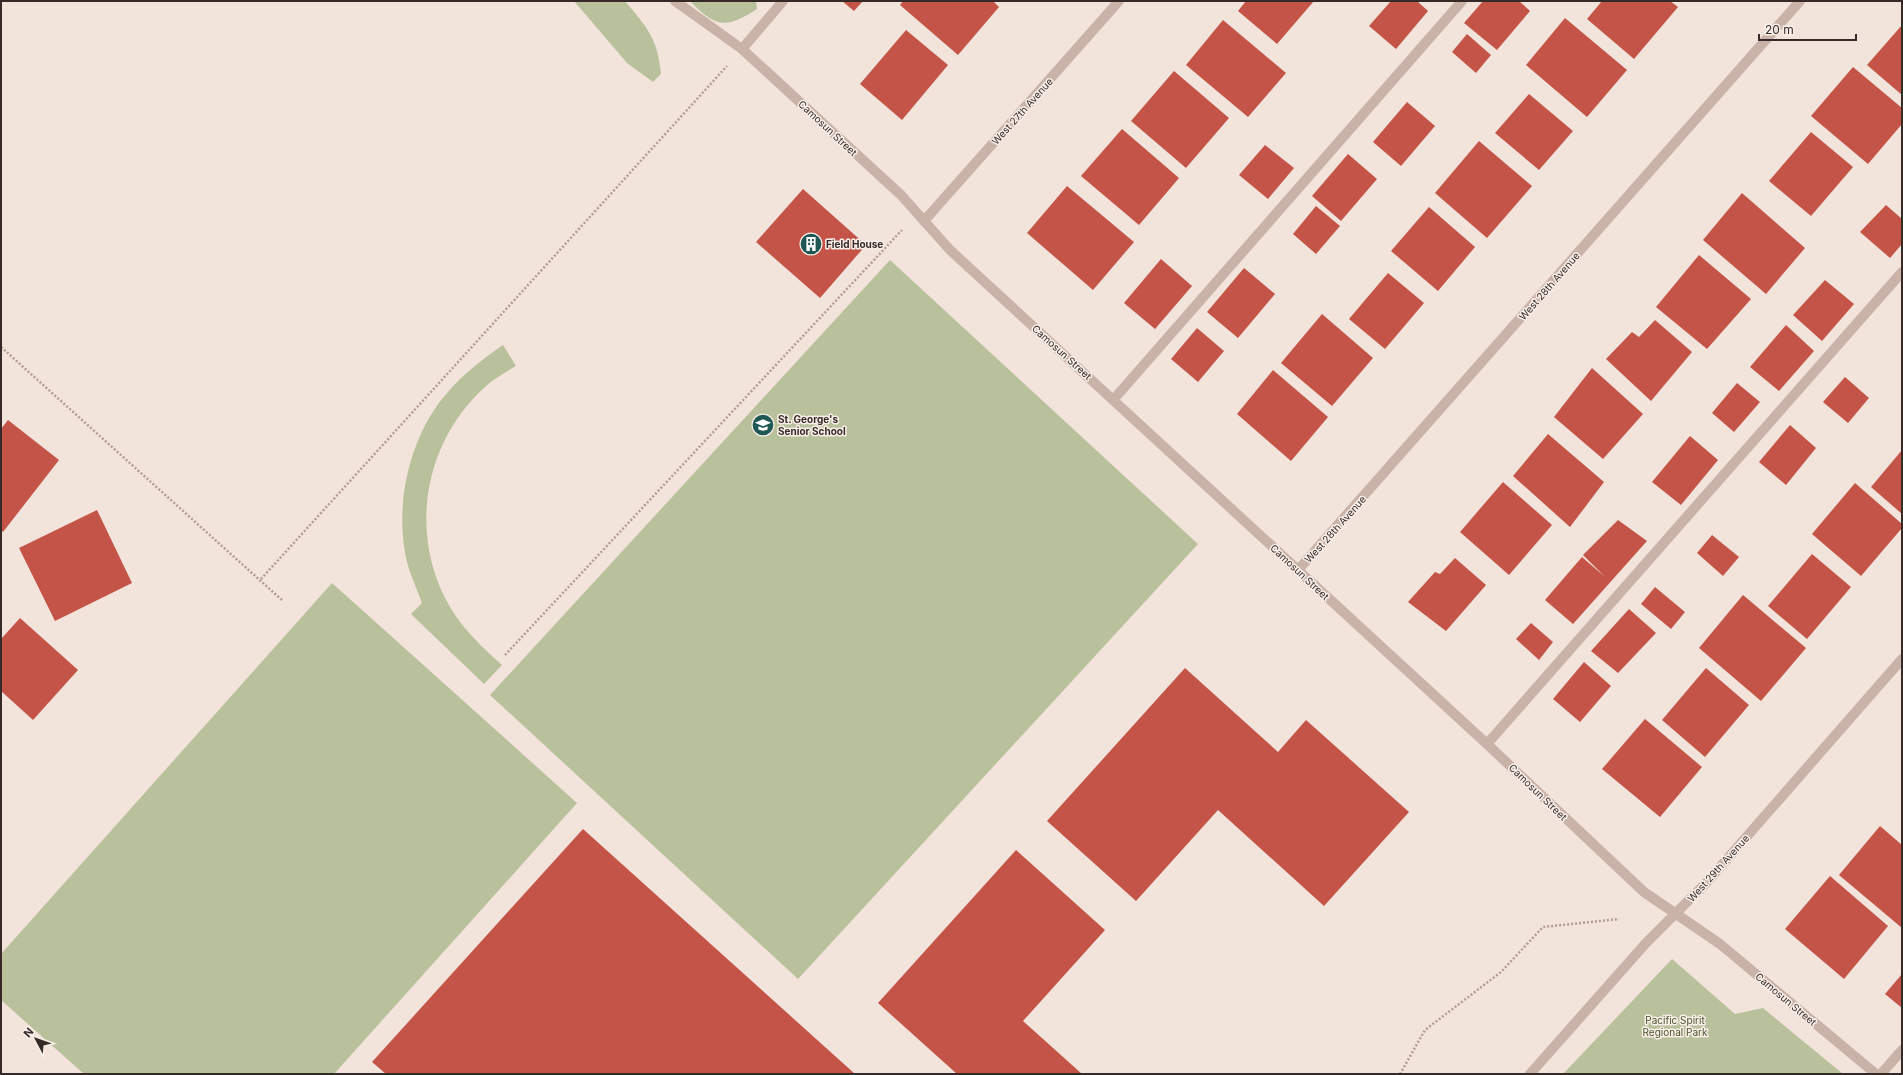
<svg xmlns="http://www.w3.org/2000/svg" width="1903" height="1075" viewBox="0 0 1903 1075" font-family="Inter,sans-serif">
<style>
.green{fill:#b9c09c}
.building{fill:#c45447}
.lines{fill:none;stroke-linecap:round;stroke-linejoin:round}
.path{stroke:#b59c92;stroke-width:2.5;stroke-dasharray:2 2;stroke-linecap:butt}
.lane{stroke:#c9b2a7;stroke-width:10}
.street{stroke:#c9b2a7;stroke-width:10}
.labels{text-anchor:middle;stroke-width:3;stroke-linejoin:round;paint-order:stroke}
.street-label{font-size:10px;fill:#362a28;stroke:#f9efe8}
.poi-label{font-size:10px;font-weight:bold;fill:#362a28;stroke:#f9efe8;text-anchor:start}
.park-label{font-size:10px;fill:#4b542c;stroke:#f9efe8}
</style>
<rect width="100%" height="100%" fill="#f2e4db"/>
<g class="green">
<path d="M574 1H625C647 27 658 39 661 74L653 82 627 63Z"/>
<path d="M690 1H756L757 9C726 29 716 28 690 1Z"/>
<polygon points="890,260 1198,544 798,979 490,695"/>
<path d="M503 345 516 366C506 372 495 378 486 386 422 443 407 539 453 612 466 632 484 649 502 665L484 684 411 614 422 603C418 592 413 581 409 569 392 512 408 436 448 392 464 373 483 359 503 345Z"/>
<polygon points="332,583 577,803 334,1074 84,1074 1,1000 1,954"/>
<polygon points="1672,959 1735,1014 1763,1008 1843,1074 1563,1074"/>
</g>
<g class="building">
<polygon points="842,1 863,1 854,11"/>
<polygon points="903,1 993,1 999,7 958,55 900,5"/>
<polygon points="1246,1 1314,1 1277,44 1238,11"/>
<polygon points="1391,1 1417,1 1428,11 1396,49 1369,26"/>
<polygon points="1483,1 1519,1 1530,11 1497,50 1464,23"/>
<polygon points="1602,1 1670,1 1678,7 1634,59 1587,19"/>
<polygon points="1565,18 1627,70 1587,117 1526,65"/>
<polygon points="1223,20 1286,73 1248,117 1186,65"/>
<polygon points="1902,25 1902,95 1867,65"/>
<polygon points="906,30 948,65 902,120 860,84"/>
<polygon points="1467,34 1491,55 1476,73 1452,52"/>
<polygon points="1853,67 1902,108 1902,124 1868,164 1811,116"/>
<polygon points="1174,71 1229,118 1186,168 1131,121"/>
<polygon points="1529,94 1573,131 1539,170 1495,133"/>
<polygon points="1407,102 1435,126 1401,166 1373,142"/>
<polygon points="1122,129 1179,178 1139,225 1081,176"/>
<polygon points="1811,132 1853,167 1811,216 1769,181"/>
<polygon points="1479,141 1532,186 1487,238 1435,193"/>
<polygon points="1265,145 1294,168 1268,199 1239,175"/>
<polygon points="1348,154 1377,179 1341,221 1312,196"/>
<polygon points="1067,186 1134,242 1093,290 1027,233"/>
<polygon points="803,189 866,245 820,298 756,242"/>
<polygon points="1742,193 1805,248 1766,294 1703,240"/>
<polygon points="1886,205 1902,219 1902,244 1890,258 1860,232"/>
<polygon points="1316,206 1340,226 1316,254 1293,234"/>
<polygon points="1429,207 1475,247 1438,291 1391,251"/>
<polygon points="1699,255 1751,299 1707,349 1656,307"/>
<polygon points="1161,259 1192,286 1155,329 1124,303"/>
<polygon points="1244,268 1275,294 1238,338 1207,312"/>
<polygon points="1388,273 1424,303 1385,349 1349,319"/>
<polygon points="1825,280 1854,304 1822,341 1793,315"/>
<polygon points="1322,314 1373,358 1332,406 1281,363"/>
<polygon points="1655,320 1692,352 1651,401 1606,359 1632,332 1639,337"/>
<polygon points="1786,325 1814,351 1779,391 1750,367"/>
<polygon points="1197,328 1224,351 1198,382 1171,359"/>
<polygon points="1592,368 1643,414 1603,459 1554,417"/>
<polygon points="1273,370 1328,417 1291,461 1237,414"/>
<polygon points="1845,377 1869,398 1848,423 1823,402"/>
<polygon points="1737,383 1760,402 1734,432 1712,413"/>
<polygon points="8,420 59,460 3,532 1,530 1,429"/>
<polygon points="1790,425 1816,448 1786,485 1759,462"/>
<polygon points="1548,434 1604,482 1570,527 1513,476"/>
<polygon points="1690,436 1718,460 1681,505 1652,482"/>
<polygon points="1902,450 1902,514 1871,487"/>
<polygon points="1503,482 1552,525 1509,575 1460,532"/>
<polygon points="1855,483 1902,524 1902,528 1861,576 1812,534"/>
<polygon points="97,510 132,583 55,621 19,548"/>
<polygon points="1618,520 1647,541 1573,624 1545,600 1582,557 1605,577 1583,555"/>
<polygon points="1712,535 1739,557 1723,576 1697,553"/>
<polygon points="1812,554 1851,587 1807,639 1768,606"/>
<polygon points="1455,558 1486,585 1446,631 1408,602 1435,572 1440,574"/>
<polygon points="1655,587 1685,612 1671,629 1641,604"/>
<polygon points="1743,595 1806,648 1761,701 1699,648"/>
<polygon points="1629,609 1656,633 1618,673 1591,651"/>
<polygon points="20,618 78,670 33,720 1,691 1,639"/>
<polygon points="1531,623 1553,642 1539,660 1516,639"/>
<polygon points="1584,662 1611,686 1580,722 1553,699"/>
<polygon points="1185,668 1278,752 1306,720 1409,812 1324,906 1218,810 1136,901 1047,821"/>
<polygon points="1706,668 1749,705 1705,757 1662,720"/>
<polygon points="1645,719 1702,767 1660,817 1602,769"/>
<polygon points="1880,826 1902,845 1902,928 1839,875"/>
<polygon points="583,829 855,1074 386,1074 372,1062"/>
<polygon points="1016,850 1105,930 1023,1021 1082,1074 957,1074 878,1003"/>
<polygon points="1830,876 1888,926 1844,979 1785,929"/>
<polygon points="1902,974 1902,1008 1885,994"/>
</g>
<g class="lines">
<g class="path">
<polyline points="1,347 283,601"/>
<polyline points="261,579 727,66"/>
<polyline points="505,655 902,230"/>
<polyline points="1400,1074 1425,1030 1501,972 1543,927 1619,919"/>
</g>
<g class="lane">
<polyline points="675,1 742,49 783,1"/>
<polyline points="1114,399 1462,1"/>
<polyline points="1487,744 1902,272"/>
<polyline points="1881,1074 1902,1050"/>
</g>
<g class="street">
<polyline points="742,49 901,195 950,250 1487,744 1644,892 1720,944 1876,1074"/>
<polyline points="924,221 1119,1"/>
<polyline points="1298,570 1800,1"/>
<polyline points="1530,1074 1646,943 1707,882 1902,659"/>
</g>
</g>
<defs>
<g id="building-disc" transform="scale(1.15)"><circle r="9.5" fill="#1e5753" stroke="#f9efe8"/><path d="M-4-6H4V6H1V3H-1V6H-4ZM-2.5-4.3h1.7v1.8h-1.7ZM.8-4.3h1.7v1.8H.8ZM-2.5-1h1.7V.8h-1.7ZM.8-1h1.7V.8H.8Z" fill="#fff"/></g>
<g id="school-disc" transform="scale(1.15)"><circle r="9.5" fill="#1e5753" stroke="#f9efe8"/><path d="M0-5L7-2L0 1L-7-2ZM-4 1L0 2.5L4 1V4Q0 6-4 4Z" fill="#fff"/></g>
</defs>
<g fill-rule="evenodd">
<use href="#building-disc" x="811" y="244"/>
<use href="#school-disc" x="763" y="425"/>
</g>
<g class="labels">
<g class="street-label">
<text transform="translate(1022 111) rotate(-48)" y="4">West 27th Avenue</text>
<text transform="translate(828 128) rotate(43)" y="4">Camosun Street</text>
<text transform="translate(1549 286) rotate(-49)" y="4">West 28th Avenue</text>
<text transform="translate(1062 352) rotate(42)" y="4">Camosun Street</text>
<text transform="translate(1335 529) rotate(-48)" y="4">West 28th Avenue</text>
<text transform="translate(1300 572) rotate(43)" y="4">Camosun Street</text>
<text transform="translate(1538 792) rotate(44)" y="4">Camosun Street</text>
<text transform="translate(1718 868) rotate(-48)" y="4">West 29th Avenue</text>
<text transform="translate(1786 999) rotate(40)" y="4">Camosun Street</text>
</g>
<g class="poi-label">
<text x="826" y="248">Field House</text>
<text x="778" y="423">St. George's<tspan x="778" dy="12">Senior School</tspan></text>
</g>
<g class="park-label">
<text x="1675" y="1024">Pacific Spirit<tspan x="1675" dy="12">Regional Park</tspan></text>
</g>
</g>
<rect width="1903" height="1075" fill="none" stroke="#362a28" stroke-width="4"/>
<g transform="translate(36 1039) rotate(311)" stroke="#f9efe8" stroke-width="3" paint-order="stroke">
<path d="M0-3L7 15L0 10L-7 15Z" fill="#362a28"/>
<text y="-6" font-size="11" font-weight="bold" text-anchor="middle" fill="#362a28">N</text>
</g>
<path d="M1759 34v6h97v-6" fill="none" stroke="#362a28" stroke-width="2"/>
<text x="1765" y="34" font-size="12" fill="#362a28" stroke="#f9efe8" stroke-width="3" paint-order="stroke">20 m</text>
</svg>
